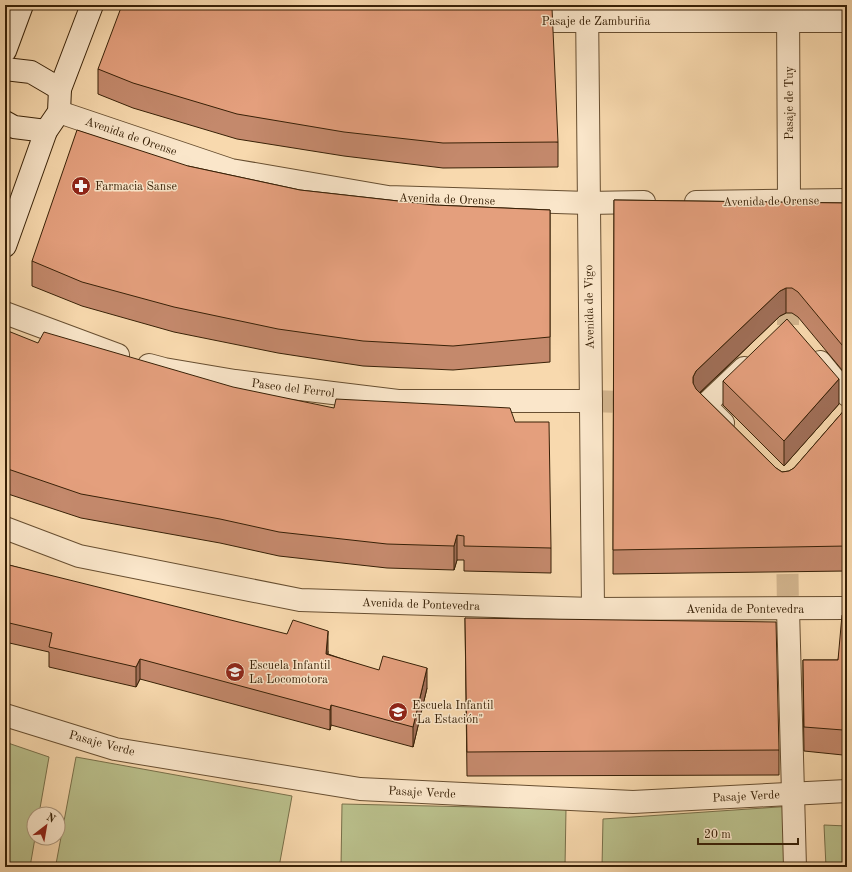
<svg xmlns="http://www.w3.org/2000/svg" width="852" height="872" viewBox="0 0 852 872" font-family="'Old Standard TT',serif">
<style>
.green{fill:#bac08c;stroke:#79704a}
.lines{fill:none;stroke-linecap:round;stroke-linejoin:round}
.street-tunnel{stroke:#d2b48d;stroke-width:22;stroke-dasharray:22 11;stroke-linecap:butt}
.street-casing{stroke:#684f31;stroke-width:24}
.secondary-casing{stroke:#382107;stroke-width:24}
.street{stroke:#fae6ca;stroke-width:22}
.secondary{stroke:#fae6ca;stroke-width:22}
.wall{fill:#c4896c;stroke:#382107}
.shaded-wall{fill:#a06f58;stroke:#382107}
.building{fill:#e49f7d;stroke:#382107}
.labels{text-anchor:middle;stroke-width:3;stroke-linejoin:round;paint-order:stroke}
.street-label{font-size:12px;fill:#382107;stroke:#fae6ca}
.poi-label{font-size:12px;fill:#382107;stroke:#fae6ca;text-anchor:start}
</style>
<rect width="100%" height="100%" fill="#f8d9ae"/>
<filter id="stains"><feTurbulence type="fractalNoise" baseFrequency=".005" numOctaves="4"/><feColorMatrix values="0 0 0 0 .2 0 0 0 0 .09 0 0 0 0 .02 0 0 0 .5 -.17"/></filter>
<radialGradient id="worn" r=".72"><stop offset=".6" stop-color="#630" stop-opacity="0"/><stop offset="1" stop-color="#630" stop-opacity=".3"/></radialGradient>
<g class="green">
<polygon points="5,742 49,757 39,814 34,814 35,838 30,867 5,866"/>
<polygon points="76,757 292,796 279,867 70,867 56,864"/>
<polygon points="342,804 566,809 565,867 341,867"/>
<polygon points="793,806 788,867 602,867 603,819"/>
<polygon points="824,825 847,826 847,867 826,867"/>
</g>
<g class="lines">
<g class="street-tunnel">
<polyline points="788,325 788,282"/>
<polyline points="591,401 643,403"/>
<polyline points="787,541 788,609"/>
</g>
<g class="street-casing">
<g id="street">
<polyline points="587,5 593,609"/>
<polyline points="788,5 789,201"/>
<polyline points="522,21 847,21"/>
<polyline points="59,112 231,170 388,197 588,203 644,202"/>
<polyline points="696,202 847,200"/>
<polyline points="5,313 118,355"/>
<polyline points="820,362 847,395"/>
<polyline points="149,365 164,369 235,381 398,401 591,401"/>
<polyline points="723,423 705,405 744,368"/>
<polyline points="5,528 79,556 300,600 593,609 847,608"/>
<polyline points="788,609 795,867"/>
<polyline points="5,715 115,749 360,789 633,802 847,791"/>
</g>
</g>
<g class="secondary-casing">
<g id="secondary">
<polyline points="5,51 22,5"/>
<polyline points="5,69 31,72 60,89"/>
<polyline points="5,122 14,127 46,131"/>
<polyline points="5,246 46,131 59,112 60,89 92,5"/>
</g>
</g>
<use href="#street" class="street"/>
<use href="#secondary" class="secondary"/>
</g>
<g class="wall">
<polygon points="98,69 558,142 558,167 443,168 344,156 237,139 133,108 98,94"/>
<polygon points="188,166 300,190 434,205 550,210 550,362 453,370 363,366 278,353 174,332 82,306 32,286 32,261"/>
<polygon points="614,200 847,203 847,376 798,317 792,313 786,313 780,316 700,393 776,468 782,472 789,471 794,468 847,407 847,571 613,574"/>
<polygon points="5,336 551,548 551,573 464,571 464,560 457,560 454,570 387,568 279,556 220,543 81,518 5,493"/>
<polygon points="723,381 839,404 784,466 723,405"/>
<polygon points="5,564 328,651 328,654 427,688 413,747 331,725 330,730 140,679 136,687 49,667 49,652 5,642"/>
<polygon points="847,615 847,770 843,755 804,751 803,685 803,660 838,660"/>
<polygon points="465,618 779,750 779,775 467,776"/>
</g>
<g class="shaded-wall">
<polygon points="786,288 786,313 780,316 696,396 693,401 693,377 696,371 780,291"/>
<polygon points="839,379 839,404 784,466 784,441"/>
<polygon points="457,535 457,560 454,570 454,546"/>
<polygon points="328,631 328,651 326,673 326,654"/>
<polygon points="140,659 140,679 136,687 136,667"/>
<polygon points="427,668 427,688 413,747 413,727"/>
<polygon points="331,705 331,725 330,730 330,710"/>
</g>
<g class="building">
<polygon points="122,5 395,5 422,8 552,8 558,142 443,143 344,132 237,114 133,83 98,69"/>
<polygon points="77,130 188,166 300,190 434,205 550,210 550,337 453,346 363,341 278,329 174,307 82,282 32,261"/>
<polygon points="614,200 847,203 847,351 798,292 792,288 786,288 780,291 696,371 693,377 693,383 696,389 776,468 782,472 789,471 794,468 847,407 847,546 613,550"/>
<polygon points="787,319 839,379 784,441 723,381"/>
<polygon points="8,331 38,343 44,332 233,387 334,408 336,399 510,408 515,422 549,422 551,548 464,546 464,536 457,535 454,546 387,544 279,532 220,519 81,494 5,468 5,336"/>
<polygon points="5,564 287,634 293,620 328,631 326,654 379,670 383,656 427,668 413,727 331,705 330,710 140,659 136,667 49,647 52,633 5,622"/>
<polygon points="842,615 847,615 847,746 843,730 804,727 803,660 838,660"/>
<polygon points="465,618 776,622 779,750 467,752"/>
</g>
<defs>
<g id="pharmacy-disc" transform="scale(1)"><circle r="9.5" fill="#8f2418" stroke="#fae6ca"/><path d="M-2-6h4v4h4v4h-4v4h-4v-4h-4v-4h4Z" fill="#fff"/></g>
<g id="school-disc" transform="scale(1)"><circle r="9.5" fill="#8f2418" stroke="#fae6ca"/><path d="M0-5L7-2L0 1L-7-2ZM-4 1L0 2.5L4 1V4Q0 6-4 4Z" fill="#fff"/></g>
</defs>
<g fill-rule="evenodd">
<use href="#pharmacy-disc" x="81" y="186"/>
<use href="#school-disc" x="235" y="672"/>
<use href="#school-disc" x="398" y="712"/>
</g>
<g class="labels">
<g class="street-label">
<text x="596" y="25">Pasaje de Zamburiña</text>
<text transform="translate(789 103) rotate(-90)" y="4">Pasaje de Tuy</text>
<text transform="translate(131 136) rotate(19)" y="4">Avenida de Orense</text>
<text transform="translate(447 199) rotate(2)" y="4">Avenida de Orense</text>
<text transform="translate(771 201) rotate(-1)" y="4">Avenida de Orense</text>
<text transform="translate(589 307) rotate(-91)" y="4">Avenida de Vigo</text>
<text transform="translate(293 388) rotate(7)" y="4">Paseo del Ferrol</text>
<text transform="translate(421 604) rotate(2)" y="4">Avenida de Pontevedra</text>
<text x="745" y="613">Avenida de Pontevedra</text>
<text transform="translate(102 743) rotate(15)" y="4">Pasaje Verde</text>
<text transform="translate(422 792) rotate(3)" y="4">Pasaje Verde</text>
<text transform="translate(746 796) rotate(-3)" y="4">Pasaje Verde</text>
</g>
<g class="poi-label">
<text x="95" y="190">Farmacia Sanse</text>
<text x="249" y="669">Escuela Infantil<tspan x="249" dy="14">La Locomotora</tspan></text>
<text x="412" y="709">Escuela Infantil<tspan x="412" dy="14">"La Estación"</tspan></text>
</g>
</g>
<rect width="852" height="872" fill="none" stroke="#f8d9ae" stroke-width="20"/>
<rect x="6" y="6" width="840" height="860" fill="none" stroke="#382107" stroke-width="2"/>
<rect x="10" y="10" width="832" height="852" fill="none" stroke="#382107"/>
<g transform="translate(46 826) rotate(31)"><circle r="19" fill="#fae6ca" stroke="#ac977c"/>
<path d="M0-3L7 15L0 10L-7 15Z" fill="#8f2418"/>
<text y="-6" font-size="11" font-weight="bold" text-anchor="middle" fill="#382107">N</text>
</g>
<path d="M698 838v6h100v-6" fill="none" stroke="#382107" stroke-width="2"/>
<text x="704" y="838" font-size="12" fill="#382107" stroke="#fae6ca" stroke-width="3" paint-order="stroke">20 m</text>
<rect width="100%" height="100%" filter="url(#stains)"/>
<rect width="100%" height="100%" fill="url(#worn)"/>
</svg>
